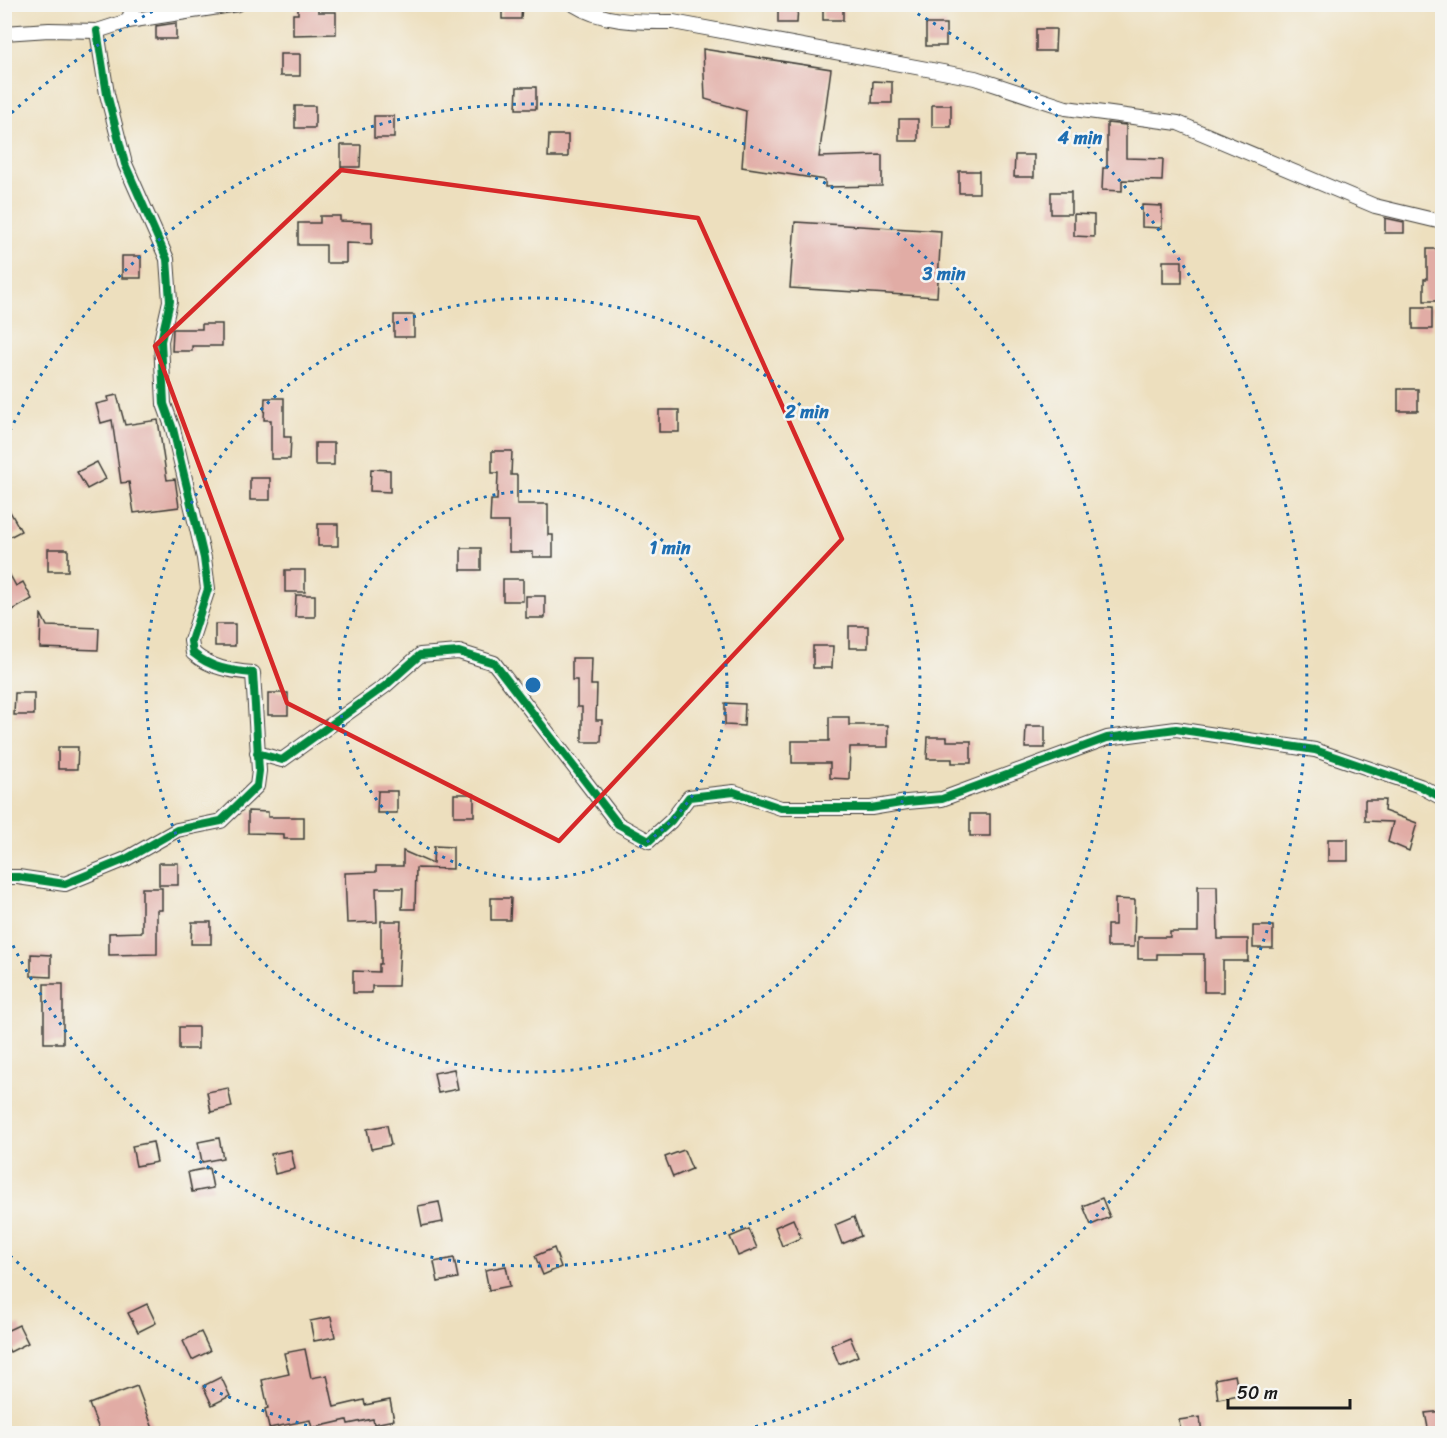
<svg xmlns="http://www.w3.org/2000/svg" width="1447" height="1438" viewBox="0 0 1447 1438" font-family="Sriracha,sans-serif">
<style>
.building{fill:#e1aca5}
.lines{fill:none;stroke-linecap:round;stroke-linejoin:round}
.minor-casing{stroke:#3b3934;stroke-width:16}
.minor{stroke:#fff;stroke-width:14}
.cycleway-casing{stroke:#f6f6f2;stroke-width:11}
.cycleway{stroke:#00873e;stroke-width:8}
.marked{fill:none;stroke:#d62828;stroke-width:4.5;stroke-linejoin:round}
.ring{fill:none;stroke:#1f6fb2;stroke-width:3;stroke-dasharray:3 6}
.centre{fill:#1f6fb2;stroke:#f6f6f2;stroke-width:3}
.ring-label{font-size:18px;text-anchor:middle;font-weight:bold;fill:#1f6fb2;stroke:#f6f6f2;stroke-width:5;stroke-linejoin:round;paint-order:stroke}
</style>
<rect width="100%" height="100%" fill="#f6f6f2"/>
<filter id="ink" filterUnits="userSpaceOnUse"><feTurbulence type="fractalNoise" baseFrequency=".0167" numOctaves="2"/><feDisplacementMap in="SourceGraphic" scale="12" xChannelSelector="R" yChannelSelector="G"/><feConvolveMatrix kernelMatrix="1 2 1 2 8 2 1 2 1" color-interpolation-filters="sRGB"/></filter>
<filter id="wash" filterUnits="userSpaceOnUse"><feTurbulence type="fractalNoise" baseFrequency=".008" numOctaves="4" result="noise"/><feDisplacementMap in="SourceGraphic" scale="24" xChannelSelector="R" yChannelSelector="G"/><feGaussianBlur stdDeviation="1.35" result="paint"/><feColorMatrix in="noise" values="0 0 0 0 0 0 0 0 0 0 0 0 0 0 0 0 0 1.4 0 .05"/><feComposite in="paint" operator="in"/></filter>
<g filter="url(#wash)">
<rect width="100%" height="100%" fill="#eddfbe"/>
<g id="blocks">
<g class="building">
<polygon points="298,4 318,4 318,12 336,12 336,34 293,35 293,14 298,14"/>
<polygon points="502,4 522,4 521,19 502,19"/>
<polygon points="778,4 798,4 797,23 778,23"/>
<rect x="823" y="4" width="20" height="16"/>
<polygon points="176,23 176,39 156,39 156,26"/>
<rect x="926" y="24" width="20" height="22"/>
<polygon points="1036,29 1056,29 1055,51 1036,51"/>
<polygon points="703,49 831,69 819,157 882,155 882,186 825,187 825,180 742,167 746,111 705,99"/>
<rect x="280" y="54" width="20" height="22"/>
<polygon points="873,81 892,82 892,103 872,103"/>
<polygon points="517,87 536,87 536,109 516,109"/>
<rect x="932" y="105" width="19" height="22"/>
<rect x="295" y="106" width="20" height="22"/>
<rect x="374" y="116" width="20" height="22"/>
<rect x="899" y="119" width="19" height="22"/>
<polygon points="1107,123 1126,125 1126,158 1163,159 1162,181 1122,180 1122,191 1102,190 1103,168 1107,168"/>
<polygon points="549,135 568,135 568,157 548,157"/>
<polygon points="341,145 361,145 360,167 341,167"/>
<polygon points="1015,155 1034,155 1034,177 1014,177"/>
<rect x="959" y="171" width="20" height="22"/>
<rect x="1051" y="192" width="20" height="22"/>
<polygon points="1142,205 1162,206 1162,228 1142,227"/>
<polygon points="1074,214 1094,215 1094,237 1074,236"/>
<polygon points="320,216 340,216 340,221 372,222 372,244 346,243 346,263 326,263 326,245 298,245 298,223 320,223"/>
<polygon points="1385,218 1404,222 1404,233 1385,233"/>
<polygon points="795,222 941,231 937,297 790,288"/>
<polygon points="1427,249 1443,249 1443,301 1424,301 1424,279 1427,279"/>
<rect x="122" y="256" width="19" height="22"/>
<rect x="1163" y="261" width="19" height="22"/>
<rect x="1413" y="307" width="19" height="22"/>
<rect x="394" y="315" width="20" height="22"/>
<polygon points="202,324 222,324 222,346 192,346 192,351 172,351 173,329 202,329"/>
<rect x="1398" y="389" width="20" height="22"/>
<polygon points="117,395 125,425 158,420 167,480 175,479 179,507 134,513 129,482 121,483 112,420 101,423 96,404 109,401 108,397"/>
<polygon points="265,398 284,398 284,437 291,437 290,459 271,459 271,420 264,420"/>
<rect x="659" y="410" width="20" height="22"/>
<rect x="315" y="443" width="19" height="22"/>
<polygon points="492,451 512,451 511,475 517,475 517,504 548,504 548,535 553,535 553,557 533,557 533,552 509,552 509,522 490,522 491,500 497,500 498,473 492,473"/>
<polygon points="97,462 106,479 87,489 77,472"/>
<polygon points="371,469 390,470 390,492 370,491"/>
<rect x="250" y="478" width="20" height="22"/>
<polygon points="4,501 21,531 4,540"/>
<rect x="318" y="524" width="20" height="22"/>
<rect x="461" y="548" width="20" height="22"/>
<rect x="48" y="549" width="20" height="22"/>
<polygon points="4,564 16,586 23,582 32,599 13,610 4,594"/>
<rect x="285" y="570" width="20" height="22"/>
<rect x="503" y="579" width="20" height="22"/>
<polygon points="296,595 315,595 315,617 295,617"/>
<rect x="526" y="596" width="19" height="22"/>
<polygon points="41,614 47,626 99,628 98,650 40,648"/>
<rect x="215" y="624" width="20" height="22"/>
<rect x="849" y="626" width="19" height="22"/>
<polygon points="813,646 833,646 832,668 813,668"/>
<polygon points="572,658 592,658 591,685 597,685 596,720 602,720 601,742 582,742 582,707 577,707 577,680 572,680"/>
<polygon points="15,693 34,693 34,715 14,715"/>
<rect x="268" y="693" width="20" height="22"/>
<polygon points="725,703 745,704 744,726 725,725"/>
<polygon points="829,717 849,717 849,725 888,725 888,747 850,747 849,779 830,778 830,763 792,763 792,741 829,741"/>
<polygon points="1026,726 1045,726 1045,748 1025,748"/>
<polygon points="928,737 947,737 947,741 971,741 971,763 952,763 952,759 927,759"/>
<polygon points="58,747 78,747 77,769 58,769"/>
<polygon points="378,791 397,791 397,813 377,813"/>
<rect x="454" y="794" width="20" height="22"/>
<polygon points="1365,800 1385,800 1384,811 1417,823 1409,851 1388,842 1393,822 1365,821"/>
<polygon points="248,811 268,812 268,817 304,817 304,839 284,839 284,834 248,833"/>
<rect x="970" y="814" width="20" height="22"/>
<rect x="1328" y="839" width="20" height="22"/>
<polygon points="434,846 453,847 453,869 416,868 415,909 402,909 403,888 376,888 377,922 347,923 345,873 376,872 376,866 403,866 403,851 433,864"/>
<rect x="159" y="863" width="19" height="22"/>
<polygon points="1198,886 1217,886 1218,939 1248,939 1248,961 1223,961 1223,992 1204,992 1204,954 1157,954 1157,959 1138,959 1138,937 1170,937 1170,932 1198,932"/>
<polygon points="142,888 162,888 162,910 157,910 157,954 109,955 109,933 142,932"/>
<polygon points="491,898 511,898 510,920 491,920"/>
<polygon points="1115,899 1135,900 1134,947 1107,947 1107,925 1115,925"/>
<polygon points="381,921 401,921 398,986 372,986 372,993 353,993 353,971 379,972 379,964 381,964"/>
<polygon points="192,922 211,922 211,944 191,944"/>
<rect x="1253" y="926" width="20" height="22"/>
<polygon points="31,954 51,955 51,977 31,976"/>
<rect x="44" y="984" width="19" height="59"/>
<rect x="179" y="1027" width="19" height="22"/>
<polygon points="454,1069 458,1089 438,1093 434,1073"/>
<polygon points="228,1088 232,1107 211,1112 207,1092"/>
<polygon points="387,1125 391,1145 371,1149 367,1129"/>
<polygon points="219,1138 223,1158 202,1162 198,1142"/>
<polygon points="153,1142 157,1162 136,1166 132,1146"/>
<polygon points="291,1150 295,1169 275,1174 271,1154"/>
<polygon points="684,1150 692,1169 673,1177 665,1157"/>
<polygon points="209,1168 213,1188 192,1192 188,1172"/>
<polygon points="1102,1198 1110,1217 1091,1225 1083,1206"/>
<polygon points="439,1202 443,1222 422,1226 418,1206"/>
<polygon points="854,1217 861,1236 842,1244 835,1225"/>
<polygon points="793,1219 801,1238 782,1246 775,1227"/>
<polygon points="749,1229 757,1248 738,1256 730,1237"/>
<polygon points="554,1248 561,1267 543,1275 535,1256"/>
<polygon points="454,1258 458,1278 438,1282 434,1262"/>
<polygon points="506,1266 510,1286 489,1290 485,1270"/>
<polygon points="147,1304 156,1323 138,1332 128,1313"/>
<polygon points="331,1317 335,1337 314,1341 310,1321"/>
<polygon points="19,1325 28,1343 10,1352 4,1341 4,1332"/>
<polygon points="201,1332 210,1351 192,1360 183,1341"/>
<polygon points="850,1337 858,1356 839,1364 831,1345"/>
<polygon points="305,1349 311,1378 327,1375 334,1407 364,1400 365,1405 390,1400 394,1420 374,1424 373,1419 348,1424 347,1420 312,1428 310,1420 269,1428 265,1409 268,1408 262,1380 289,1374 284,1353"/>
<polygon points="1235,1375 1239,1395 1218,1399 1215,1379"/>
<polygon points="221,1377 230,1396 212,1405 203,1386"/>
<polygon points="137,1386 155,1434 101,1434 89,1404"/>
<polygon points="1443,1411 1443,1431 1429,1433 1425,1413"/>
<polygon points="1200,1417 1202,1434 1181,1434 1179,1420"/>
</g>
</g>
</g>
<g filter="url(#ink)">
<use href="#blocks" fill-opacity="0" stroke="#3b3934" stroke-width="1.5"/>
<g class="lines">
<g class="minor-casing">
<g id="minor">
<path d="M573 4C603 23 639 22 673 22L975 78 1066 108 1178 123 1375 206 1442 222"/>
<polyline points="128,21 238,4"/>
<polyline points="4,33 49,30 97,31 128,21 134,4"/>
<polyline points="257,753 282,760 385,686 420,655 459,652 494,663 618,824 649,841 671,821 689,797 734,792 781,808 871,808 907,802 942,799 1107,738 1176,729 1315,750 1420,786 1442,798"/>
<path d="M4 877H18L65 884 126 859 177 830 221 821 257 786 259 771 253 673C230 671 211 668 193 653L191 641 208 589 204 558 173 429 164 404 161 341 170 301 167 259 125 164 107 94 97 31"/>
</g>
</g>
<use href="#minor" class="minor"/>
<g class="cycleway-casing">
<g id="cycleway">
<polyline points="257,753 282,760 385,686 420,655 459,652 494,663 618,824 649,841 671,821 689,797 734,792 781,808 871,808 907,802 942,799 1107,738 1176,729 1315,750 1420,786 1442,798"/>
<path d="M4 877H18L65 884 126 859 177 830 221 821 257 786 259 771 253 673C230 671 211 668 193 653L191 641 208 589 204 558 173 429 164 404 161 341 170 301 167 259 125 164 107 94 97 31"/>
</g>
</g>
<use href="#cycleway" class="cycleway"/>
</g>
</g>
<path class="marked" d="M341 170 698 218 842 539 559 841 287 703 155 346Z"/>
<g class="ring">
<circle cx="533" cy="685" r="194"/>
<circle cx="533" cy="685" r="387"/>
<path d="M6 439A581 581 0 1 1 6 931"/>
<path d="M333 1433A774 774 0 0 1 5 1251M5 119A774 774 0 0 1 164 5M902 5A774 774 0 0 1 733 1433"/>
</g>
<circle cx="533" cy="685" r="9" class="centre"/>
<g class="ring-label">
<text x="1080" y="144">4 min</text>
<text x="944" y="280">3 min</text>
<text x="807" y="418">2 min</text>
<text x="670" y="554">1 min</text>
</g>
<rect width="1447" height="1438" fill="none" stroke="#f6f6f2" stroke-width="24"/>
<path d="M1228 1399v9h122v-9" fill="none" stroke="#1c1c1c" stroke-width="3"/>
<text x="1237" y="1399" font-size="18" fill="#1c1c1c" stroke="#f6f6f2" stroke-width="4.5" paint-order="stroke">50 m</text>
</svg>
